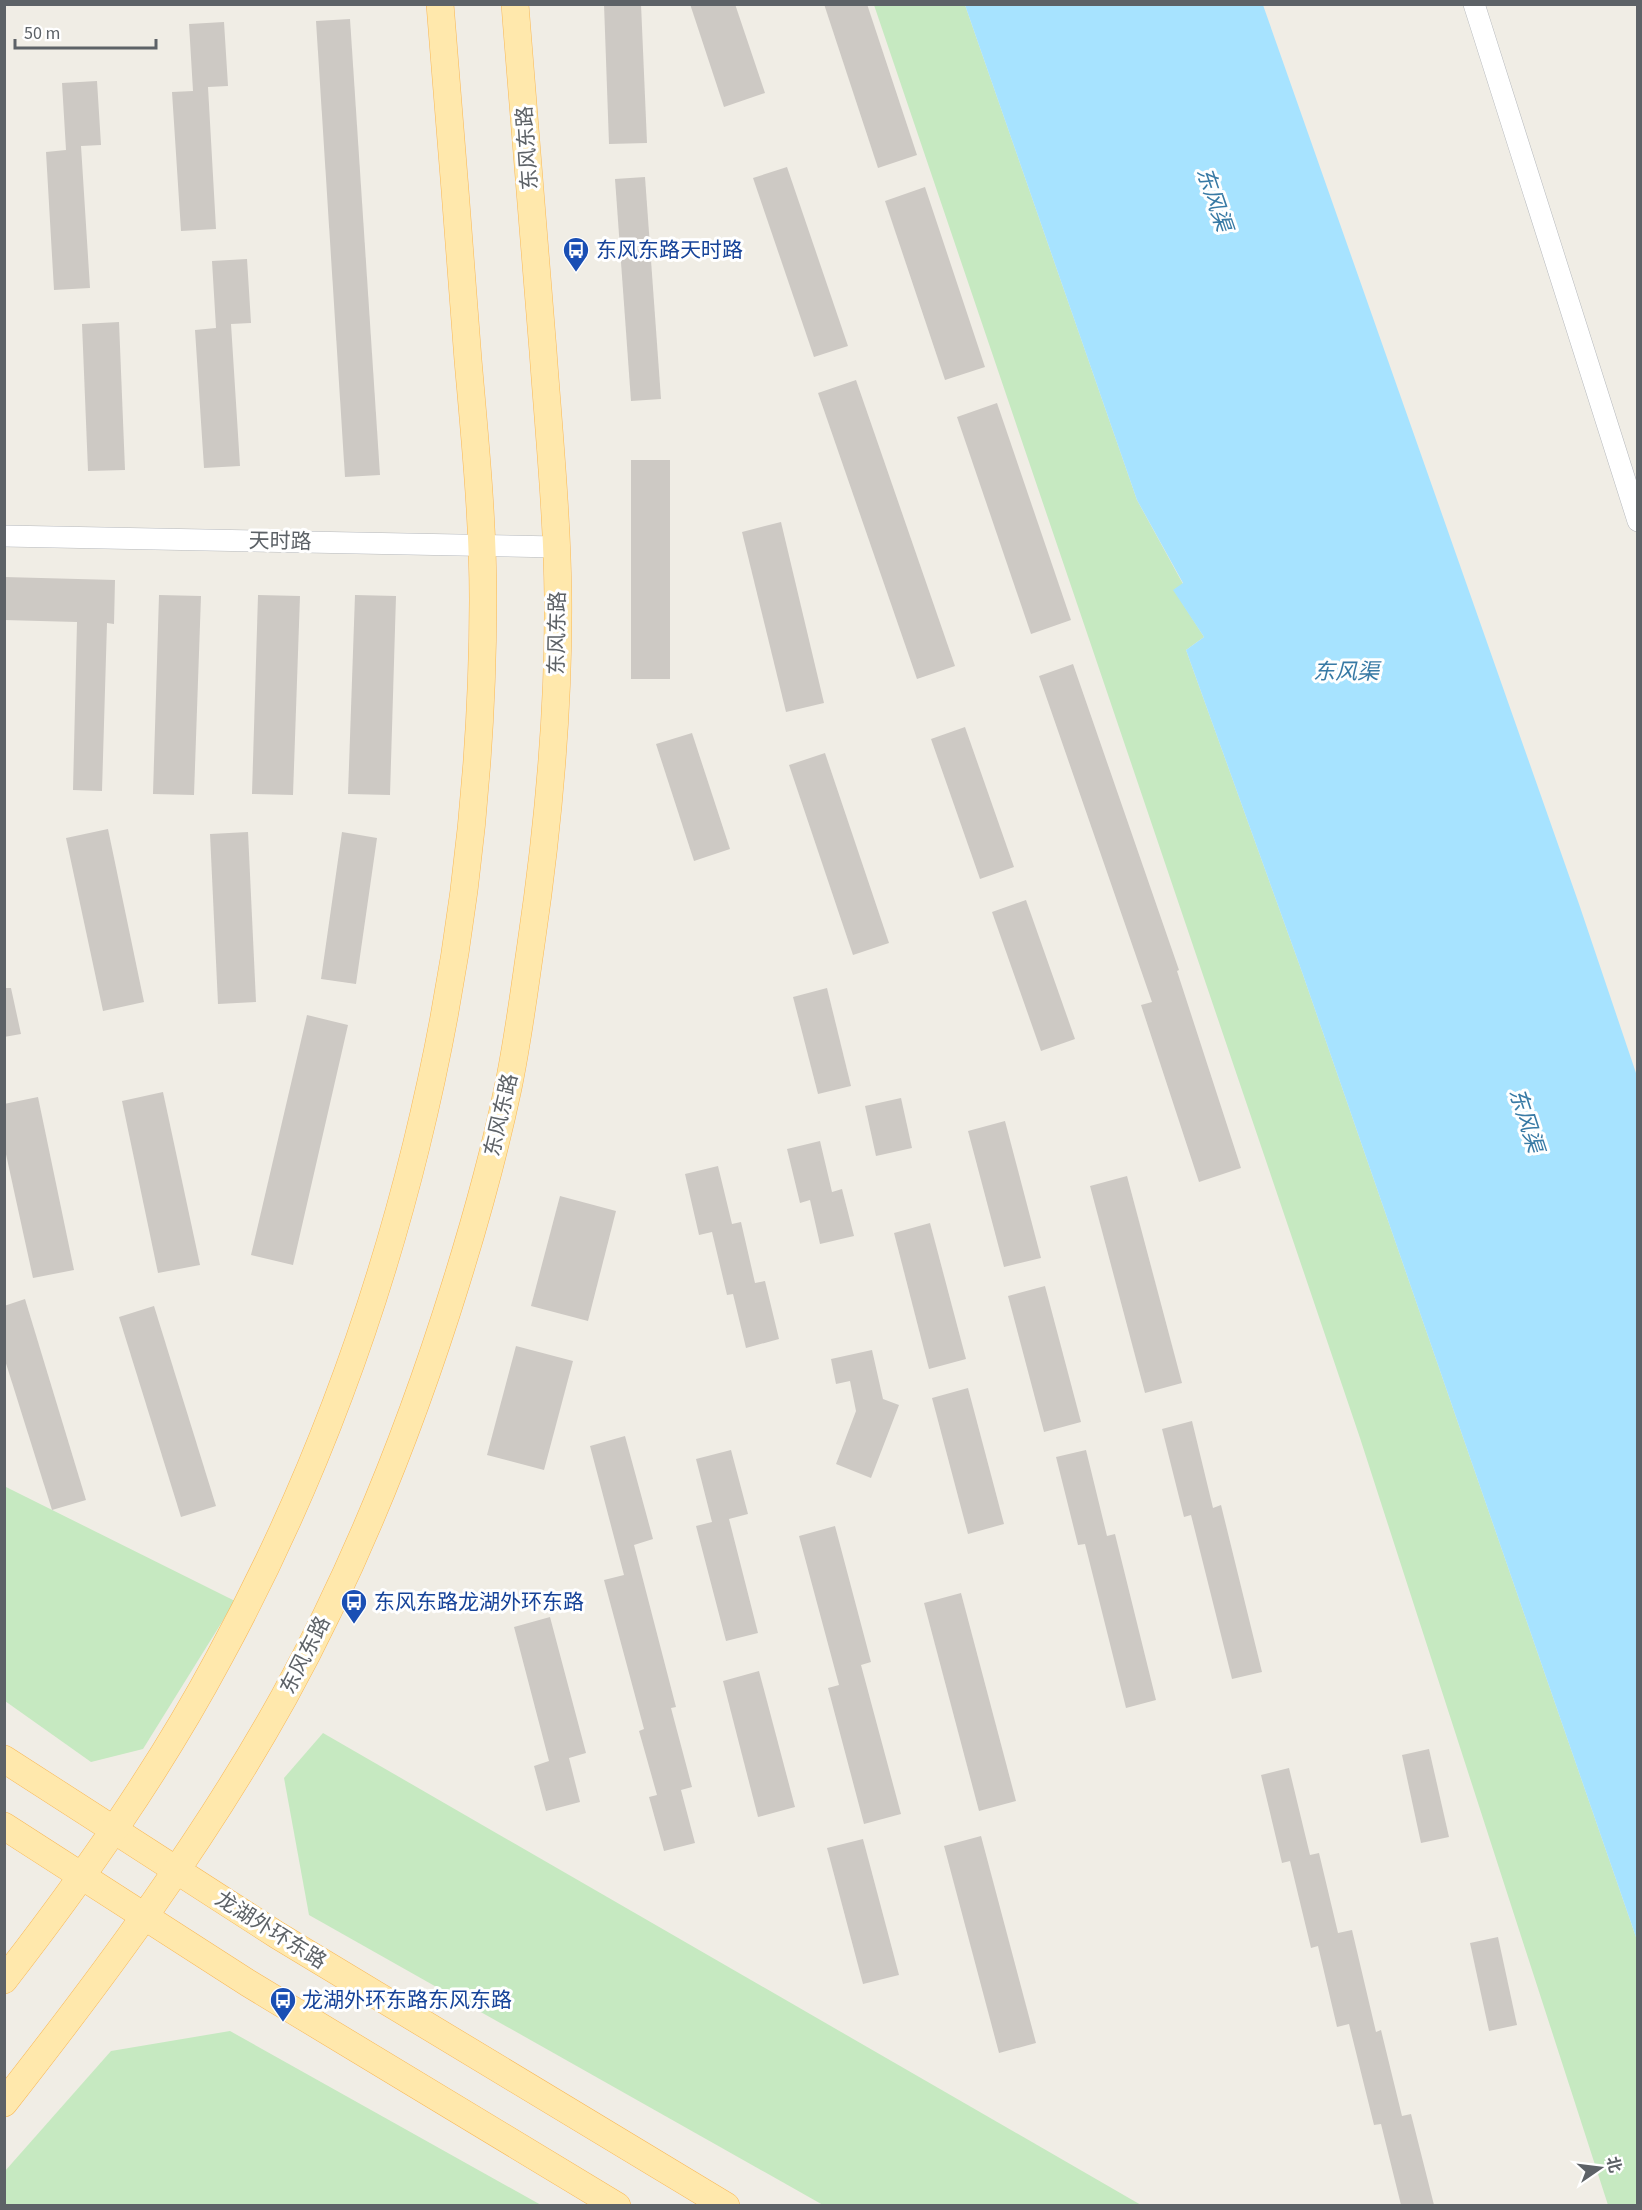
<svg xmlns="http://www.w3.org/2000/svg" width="1642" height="2210" viewBox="0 0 1642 2210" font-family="'Source Sans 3','Noto Sans SC',sans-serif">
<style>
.green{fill:#c6e9c1}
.water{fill:#a7e3ff}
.building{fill:#cdc9c4}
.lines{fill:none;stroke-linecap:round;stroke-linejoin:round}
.minor-casing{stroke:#b6b9bd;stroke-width:22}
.major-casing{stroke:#f9b856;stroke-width:28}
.minor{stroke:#fff;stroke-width:21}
.major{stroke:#ffe8ac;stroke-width:27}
.labels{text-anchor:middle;stroke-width:6;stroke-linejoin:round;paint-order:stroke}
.street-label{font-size:21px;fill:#5d6267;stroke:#fff}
.transit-label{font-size:21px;fill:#164399;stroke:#fff;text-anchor:start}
.water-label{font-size:22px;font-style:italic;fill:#387aa5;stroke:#fff}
</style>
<rect width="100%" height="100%" fill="#f0ede5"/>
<g class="green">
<polygon points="874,5 965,5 1137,500 1183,584 1174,590 1204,637 1186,650 1302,972 1637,1940 1637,2205 1608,2205 1360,1438"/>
<polygon points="4,1486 235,1601 143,1749 91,1762 5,1701"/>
<polygon points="323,1733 1141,2205 823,2205 309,1915 284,1778"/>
<polygon points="230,2031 541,2205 5,2205 5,2171 111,2051"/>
</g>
<polygon class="water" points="965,5 1263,5 1579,904 1637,1076 1637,1940 1302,972 1186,650 1204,637 1173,590 1183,583 1137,500"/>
<g class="building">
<polygon points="604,4 641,4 647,143 609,144"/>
<polygon points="690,4 735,4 765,93 724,107"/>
<polygon points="824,4 867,4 917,155 878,168"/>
<polygon points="350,19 380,475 345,477 316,21"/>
<polygon points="224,22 228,86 208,87 216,229 181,231 172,92 193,91 189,24"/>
<polygon points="97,81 101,145 81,146 90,288 54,290 46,152 66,150 62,83"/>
<polygon points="787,167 848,346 814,357 753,178"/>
<polygon points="645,177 661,399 631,401 615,179"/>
<polygon points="925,187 985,367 945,380 885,201"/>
<polygon points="247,259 251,323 231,324 240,466 204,468 195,330 216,328 212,261"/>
<polygon points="119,322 125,470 88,471 82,324"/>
<polygon points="856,380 955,666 917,679 818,393"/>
<polygon points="997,403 1071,620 1031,634 957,417"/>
<rect x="631" y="460" width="39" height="219"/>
<polygon points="781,522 824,703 786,712 742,532"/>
<polygon points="4,577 115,580 114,624 107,623 102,791 73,790 77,622 4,620"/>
<polygon points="159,595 201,596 194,795 153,794"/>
<polygon points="258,595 300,596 293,795 252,794"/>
<polygon points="355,595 396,596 390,795 348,794"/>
<polygon points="1073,664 1179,970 1177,971 1241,1168 1199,1182 1141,1005 1152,1002 1039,676"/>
<polygon points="965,727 1014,867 980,879 931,739"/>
<polygon points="692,733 730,849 694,861 656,744"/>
<polygon points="825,753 889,943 853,955 789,765"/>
<polygon points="108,829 144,1002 103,1011 66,838"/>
<polygon points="248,832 256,1002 218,1004 210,834"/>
<polygon points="342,832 377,838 356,984 321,979"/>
<polygon points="1026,900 1075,1039 1041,1051 992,912"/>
<polygon points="4,988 11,988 21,1034 4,1037"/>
<polygon points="827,988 851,1086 818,1094 793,997"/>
<polygon points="307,1015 348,1025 293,1265 251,1255"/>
<polygon points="163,1092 200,1265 158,1273 122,1101"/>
<polygon points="38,1097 74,1270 33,1278 4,1145 4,1104"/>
<polygon points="901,1098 912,1148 876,1156 865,1106"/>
<polygon points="1005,1121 1041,1258 1004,1267 968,1131"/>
<polygon points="820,1141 832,1192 842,1189 854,1236 820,1244 810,1200 800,1203 787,1149"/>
<polygon points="718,1166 732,1224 741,1222 755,1283 765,1281 779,1339 746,1348 733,1294 727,1295 712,1232 699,1235 685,1174"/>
<polygon points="1127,1176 1182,1383 1145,1393 1090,1186"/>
<polygon points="560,1196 616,1211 588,1321 531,1306"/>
<polygon points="930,1223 966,1359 929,1369 894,1233"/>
<polygon points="1045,1286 1081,1422 1044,1432 1008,1296"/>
<polygon points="25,1299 86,1500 52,1510 4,1357 4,1306"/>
<polygon points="154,1306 216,1506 181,1517 119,1317"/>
<polygon points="516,1346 573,1361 544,1470 487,1455"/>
<polygon points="872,1350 883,1399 899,1405 871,1478 836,1464 856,1411 850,1381 836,1384 831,1359"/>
<polygon points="968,1388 1004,1524 968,1534 932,1398"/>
<polygon points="1192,1421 1213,1508 1221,1505 1262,1672 1232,1679 1191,1515 1184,1517 1162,1429"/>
<polygon points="625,1436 653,1539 634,1545 676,1707 671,1708 692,1787 681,1790 695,1843 664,1851 649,1797 657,1795 639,1731 644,1729 604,1580 624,1575 590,1446"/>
<polygon points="731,1450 748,1514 729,1519 758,1633 726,1641 696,1526 712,1522 696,1459"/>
<polygon points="1086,1450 1107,1536 1115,1534 1156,1700 1126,1708 1085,1544 1078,1545 1056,1457"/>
<polygon points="835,1526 871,1662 861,1665 901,1814 864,1824 828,1688 839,1685 799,1536"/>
<polygon points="961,1593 1016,1801 979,1811 924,1603"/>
<polygon points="550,1617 586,1753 569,1758 580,1802 546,1811 534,1766 549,1761 514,1627"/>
<polygon points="759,1671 795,1807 758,1817 723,1681"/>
<polygon points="1429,1749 1449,1837 1421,1843 1402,1755"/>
<polygon points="1289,1768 1310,1855 1319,1853 1338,1933 1352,1930 1376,2032 1381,2030 1402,2116 1411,2114 1434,2205 1401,2205 1381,2124 1374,2125 1349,2024 1337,2027 1318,1946 1311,1948 1290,1861 1282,1863 1261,1775"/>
<polygon points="981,1836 1036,2043 999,2053 944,1846"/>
<polygon points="863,1839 899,1975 863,1984 827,1848"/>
<polygon points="1498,1937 1517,2025 1489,2031 1470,1943"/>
</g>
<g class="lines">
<g class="minor-casing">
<g id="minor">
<polyline points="1474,4 1638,521"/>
<polyline points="4,536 556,547"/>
</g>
</g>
<g class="major-casing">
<g id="major">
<polyline points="4,1759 277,1935 726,2206"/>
<polyline points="4,1826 248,1983 617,2206"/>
<path d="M4 1980C83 1878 158 1772 219 1658 394 1337 482 965 483 600 483 520 475 440 468 360 459 241 450 123 440 4"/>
<path d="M4 2103C106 1973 204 1841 284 1697 356 1566 412 1425 456 1283 476 1219 494 1154 508 1088 518 1040 524 992 531 944 548 829 559 713 558 597 557 515 549 433 543 351 534 236 524 120 515 4"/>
</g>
</g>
<use href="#minor" class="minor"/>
<use href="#major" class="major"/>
</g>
<defs>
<g id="bus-pin" transform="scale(1.35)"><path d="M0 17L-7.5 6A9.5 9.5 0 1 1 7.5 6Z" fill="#1a4fb4" stroke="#fff"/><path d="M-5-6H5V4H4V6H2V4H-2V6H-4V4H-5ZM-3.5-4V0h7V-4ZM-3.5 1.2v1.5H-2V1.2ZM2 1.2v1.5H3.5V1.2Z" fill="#fff"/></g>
</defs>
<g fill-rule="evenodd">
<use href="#bus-pin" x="576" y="250"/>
<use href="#bus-pin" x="354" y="1602"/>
<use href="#bus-pin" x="283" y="2000"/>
</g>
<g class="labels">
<g class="street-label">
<text transform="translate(527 148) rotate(-94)" y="7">东风东路</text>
<text transform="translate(280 541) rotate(1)" y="7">天时路</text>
<text transform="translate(557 633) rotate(-89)" y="7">东风东路</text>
<text transform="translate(501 1115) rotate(-77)" y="7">东风东路</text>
<text transform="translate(305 1655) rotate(-63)" y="7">东风东路</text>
<text transform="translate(271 1930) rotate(32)" y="7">龙湖外环东路</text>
</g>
<g class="transit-label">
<text x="596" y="257">东风东路天时路</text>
<text x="374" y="1609">东风东路龙湖外环东路</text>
<text x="302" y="2007">龙湖外环东路东风东路</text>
</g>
<g class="water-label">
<text transform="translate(1215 199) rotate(71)" y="8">东风渠</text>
<text x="1346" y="679">东风渠</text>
<text transform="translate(1527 1120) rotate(72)" y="8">东风渠</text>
</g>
</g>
<rect width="1642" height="2210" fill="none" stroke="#5d6267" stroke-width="12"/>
<g transform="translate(1600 2168) rotate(76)" stroke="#ffffff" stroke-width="4.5" paint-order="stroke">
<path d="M0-4.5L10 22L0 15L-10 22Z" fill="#5d6267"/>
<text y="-9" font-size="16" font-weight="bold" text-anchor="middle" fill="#5d6267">北</text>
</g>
<path d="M15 39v9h141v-9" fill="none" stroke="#5d6267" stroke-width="3"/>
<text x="24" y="39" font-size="18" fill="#5d6267" stroke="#ffffff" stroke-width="4.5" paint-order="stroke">50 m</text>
</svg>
